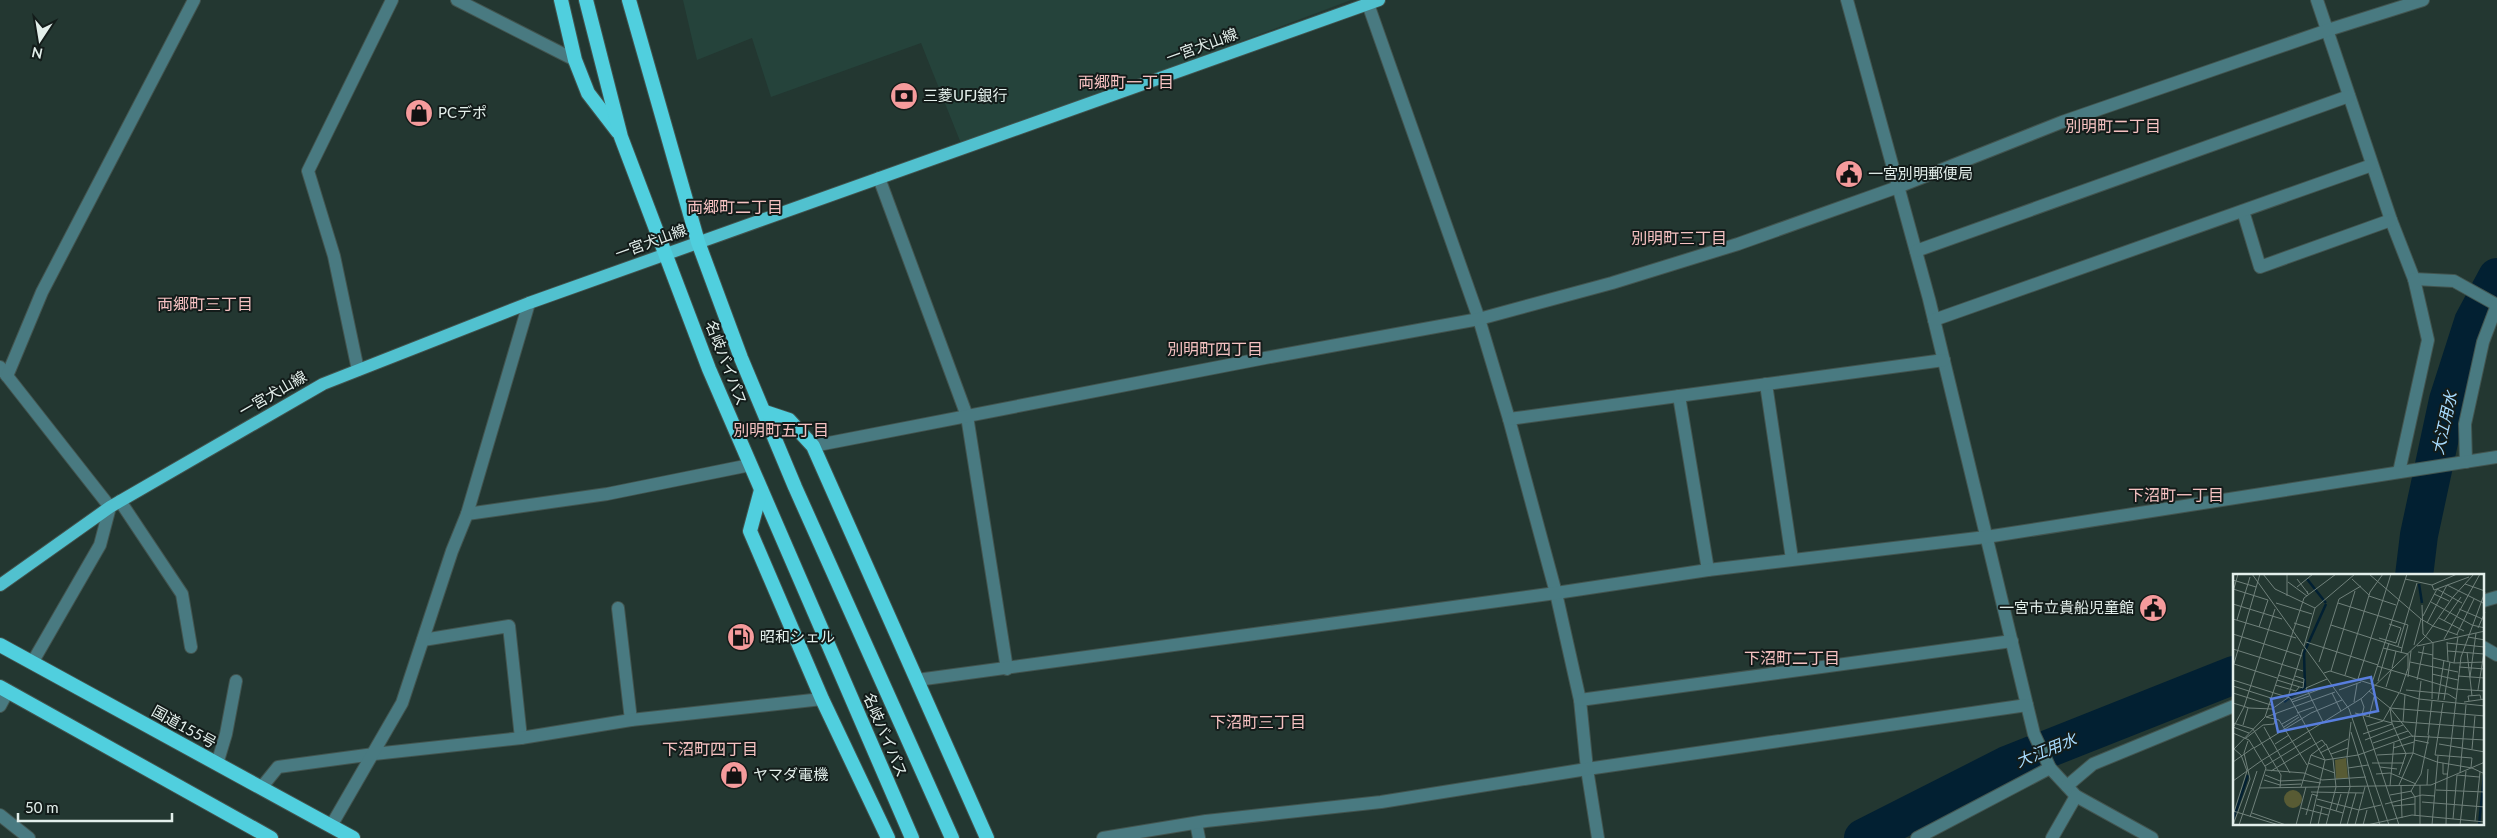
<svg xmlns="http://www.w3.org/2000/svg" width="2497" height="838" viewBox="0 0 2497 838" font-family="Lato,'Noto Sans JP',sans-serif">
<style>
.built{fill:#25433b}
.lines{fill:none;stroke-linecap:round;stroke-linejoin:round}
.river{stroke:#022032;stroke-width:38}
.minor-casing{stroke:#42544f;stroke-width:14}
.tertiary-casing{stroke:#42544f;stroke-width:14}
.primary-casing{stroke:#42544f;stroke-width:14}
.trunk-casing{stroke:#42544f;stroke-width:16}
.minor{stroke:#497a81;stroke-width:12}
.tertiary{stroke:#497a81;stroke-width:12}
.primary{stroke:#51c1cf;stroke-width:12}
.trunk{stroke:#50cfde;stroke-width:14}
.labels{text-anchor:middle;stroke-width:4;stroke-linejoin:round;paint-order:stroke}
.street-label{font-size:15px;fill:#e3efeb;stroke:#131c1a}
.poi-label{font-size:15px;fill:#e3efeb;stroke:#131c1a;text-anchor:start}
.neighbourhood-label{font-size:16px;fill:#f5c1c1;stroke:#131c1a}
.water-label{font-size:16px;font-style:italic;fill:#a7dbfe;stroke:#131c1a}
.inset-river{fill:none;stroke:#022032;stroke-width:2.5}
.inset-road{fill:none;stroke:#70817b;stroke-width:1}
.view{fill:#587ede;fill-opacity:0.15;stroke:#587ede;stroke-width:2.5}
.inset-edge{fill:none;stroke:#e3efeb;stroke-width:2.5}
</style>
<rect width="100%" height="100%" fill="#233731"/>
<polygon class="built" points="683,0 1351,0 962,146 921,43 771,97 752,38 697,60"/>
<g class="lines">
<g class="river">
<polyline points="2414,576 2419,535 2448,400 2473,322 2497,277"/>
<polyline points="1863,838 2007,765 2234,675"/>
</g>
<g class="minor-casing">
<g id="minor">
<polyline points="457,0 575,60"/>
<polyline points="1847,0 1929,299 2034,734 2050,768 2076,796 2152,838"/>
<polyline points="2317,0 2391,220 2414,279 2454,281 2497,305"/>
<polyline points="1368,4 1479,319 1509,419 1556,593 1580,700 1587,769 1598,838"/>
<polyline points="879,178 967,416 1007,669"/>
<polyline points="2243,211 2260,267 2391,220"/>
<polyline points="1916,251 2349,96"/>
<polyline points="1934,320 2372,165"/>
<polyline points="0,367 110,507 100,545 32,663"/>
<polyline points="358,370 334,256 308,171 392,0"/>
<polyline points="7,376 42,292 194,0"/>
<polyline points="1766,384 1792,559"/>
<polyline points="1679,396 1708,570"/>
<polyline points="1509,419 1944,360"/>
<polyline points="813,446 1265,358 1479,319 1612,283 1738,244 1898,187 2062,122 2328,30 2423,0"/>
<polyline points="2466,462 2465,424 2483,342 2497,305"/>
<polyline points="2399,472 2428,340 2414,279"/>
<polyline points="120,501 182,594 191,647"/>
<polyline points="467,514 607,494 750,465"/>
<polyline points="2483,601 2497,597"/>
<polyline points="618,608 631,720"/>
<polyline points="423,640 509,626 521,738"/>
<polyline points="2483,647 2497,655"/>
<polyline points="917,680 1556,593 1708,570 1986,537 2497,457"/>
<polyline points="1580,700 2012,641"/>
<polyline points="217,764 226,734 236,681"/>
<polyline points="2067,786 2093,764 2234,706"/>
<polyline points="261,788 278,767 374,754 521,738 631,720 822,699"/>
<polyline points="0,815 29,838"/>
<polyline points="1196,823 1199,838"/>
<polyline points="331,826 402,703 452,551 467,514 529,303"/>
<polyline points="1103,838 1206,821 1381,802 1587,769 2027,705"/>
<polyline points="1917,838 2050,768"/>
<polyline points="2052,838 2076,796"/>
</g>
</g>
<g class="tertiary-casing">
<polyline id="tertiary" points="0,706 8,691"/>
</g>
<g class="primary-casing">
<polyline id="primary" points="0,585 110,507 323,384 529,303 1379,0"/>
</g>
<g class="trunk-casing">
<g id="trunk">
<polyline points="561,0 575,60 588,93 618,132"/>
<polyline points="586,0 621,137 709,369 912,838"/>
<polyline points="629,0 698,242 741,358 795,487 952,838"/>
<polyline points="765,412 789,420 813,446 987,838"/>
<polyline points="761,490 750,531 822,699 888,838"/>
<polyline points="0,645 353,838"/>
<polyline points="0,687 271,838"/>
</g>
</g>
<use href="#minor" class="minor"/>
<use href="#tertiary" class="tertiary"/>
<use href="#primary" class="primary"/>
<use href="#trunk" class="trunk"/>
</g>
<defs>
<g id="bank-disc" transform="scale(1.4375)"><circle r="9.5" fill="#f59b9c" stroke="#131c1a"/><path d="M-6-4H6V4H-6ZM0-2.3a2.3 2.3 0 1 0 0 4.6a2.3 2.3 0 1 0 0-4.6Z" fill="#111"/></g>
<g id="shop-disc" transform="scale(1.4375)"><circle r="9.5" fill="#f59b9c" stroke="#131c1a"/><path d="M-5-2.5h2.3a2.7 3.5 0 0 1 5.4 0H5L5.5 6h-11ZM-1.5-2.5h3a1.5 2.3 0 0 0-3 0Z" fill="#111"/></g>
<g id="civic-disc" transform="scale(1.4375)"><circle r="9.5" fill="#f59b9c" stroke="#131c1a"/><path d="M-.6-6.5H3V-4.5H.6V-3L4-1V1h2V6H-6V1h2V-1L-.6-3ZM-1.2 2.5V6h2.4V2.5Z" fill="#111"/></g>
<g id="fuel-disc" transform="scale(1.4375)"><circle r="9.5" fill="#f59b9c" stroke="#131c1a"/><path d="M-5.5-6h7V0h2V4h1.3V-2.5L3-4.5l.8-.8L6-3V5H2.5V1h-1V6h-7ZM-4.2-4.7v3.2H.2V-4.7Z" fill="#111"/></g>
</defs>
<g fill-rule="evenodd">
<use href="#bank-disc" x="904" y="96"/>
<use href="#shop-disc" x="419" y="113"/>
<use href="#civic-disc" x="1849" y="174"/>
<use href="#civic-disc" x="2153" y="608"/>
<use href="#fuel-disc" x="741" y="637"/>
<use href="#shop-disc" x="734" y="775"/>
</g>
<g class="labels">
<g class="street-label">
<text transform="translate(1202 46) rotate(-20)" y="5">一宮犬山線</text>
<text transform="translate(651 242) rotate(-20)" y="5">一宮犬山線</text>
<text transform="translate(726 363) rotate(69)" y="5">名岐バイパス</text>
<text transform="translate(273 394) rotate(-30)" y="5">一宮犬山線</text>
<text transform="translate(184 727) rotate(29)" y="5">国道155号</text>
<text transform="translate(885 735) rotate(67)" y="5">名岐バイパス</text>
</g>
<g class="poi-label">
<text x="923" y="101">三菱UFJ銀行</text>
<text x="438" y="118">PCデポ</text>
<text x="1868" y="179">一宮別明郵便局</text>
<text x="2134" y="613" text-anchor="end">一宮市立貴船児童館</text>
<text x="760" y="642">昭和シェル</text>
<text x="753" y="780">ヤマダ電機</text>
</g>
<g class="neighbourhood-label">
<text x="1126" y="88">両郷町一丁目</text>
<text x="2113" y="132">別明町二丁目</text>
<text x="735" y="213">両郷町二丁目</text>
<text x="1679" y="244">別明町三丁目</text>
<text x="205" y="310">両郷町三丁目</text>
<text x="1215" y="355">別明町四丁目</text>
<text x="781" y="436">別明町五丁目</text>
<text x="2176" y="501">下沼町一丁目</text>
<text x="1792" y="664">下沼町二丁目</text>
<text x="1258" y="728">下沼町三丁目</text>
<text x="710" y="755">下沼町四丁目</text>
</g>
<g class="water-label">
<text transform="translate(2444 423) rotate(-77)" y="6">大江用水</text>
<text transform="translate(2046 750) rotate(-22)" y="6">大江用水</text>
</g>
</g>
<g transform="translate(2233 574)">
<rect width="251" height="251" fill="#233731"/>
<path d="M113 184 115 204 103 205 102 186ZM51 225a9 9 0 1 1 18 0a9 9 0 1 1-18 0Z" fill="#585b34"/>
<path class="inset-river" d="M74 5 93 29M186 10 189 29M51 128 72 113 71 79 93 30M0 246 15 201M246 251 251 201"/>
<path class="inset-road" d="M19 0 116 135 156 251M30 0 42 15 82 34M54 0V22M136 0 188 45 200 52M64 5 74 18 75 20 74 17M119 5 136 21M172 5 199 11 224 0M0 6 23 13M55 8 74 22M232 10 252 17M199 11 201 16 236 3M64 13 80 0M0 15 35 26M0 18 5 0M201 20 216 27M136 22 163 31M198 28 239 51 252 54M43 29 79 40M105 29 175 51 169 74M0 30 49 45M189 31 190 60 200 69 199 125M226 35 252 46M190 42 204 15 229 29M206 44 231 57M0 45 63 64M4 46 17 3M211 47 228 23M61 49 77 54M194 49 214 11 252 30M156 50 168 54 163 69M98 51 169 74 168 79M200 52 225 61M26 53 35 26M245 54 252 38M0 60 69 82M224 60 241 25M235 63 252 66M146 64 163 69M211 65 247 0M73 68 145 91M214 68 215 87M214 69 251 73M181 71 188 45M71 72 82 34 122 0M165 72 184 9M184 72 252 57M150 74 175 80V94L167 118M0 75 70 97M215 77 251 80M185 78 200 81M234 78 239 122M200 84 221 89 252 88M86 88 106 25 128 12M177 88 225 98M221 89 225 63M1 90 44 104M144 92 222 115 252 117M0 93 27 0M226 93 252 95M159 94 163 77M98 97 122 17M91 99 97 97 186 125 252 132M199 100 225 106M45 101 71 109M112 101 137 18 150 0M225 102 252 104M175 103 178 77M237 103 243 59M125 105 158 0M0 106 57 124 92 186 77 251M44 106 70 114 71 105 62 102M184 106 191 72M145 107 156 69M139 109 174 0M42 111 63 117 66 113M0 112 38 124M153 113 158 97M106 116 128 108M173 116 215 120 223 125M245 116 252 72M136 117 157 134 180 163M0 119 38 131M99 119 108 137M55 123 70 75M128 125 131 133 129 141M58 126 98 111M205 126 211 86M211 126 217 88M236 127 235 122 247 121 248 125M59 128 76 122M121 128 124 110M231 128 252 125M0 129 16 134 39 135 56 123M210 129 202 181 239 184 238 193M64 139 81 133M122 139 159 149 173 180 166 201M130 142 166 251M33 143 102 118M33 143 46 146 74 191M136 143 141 123M159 147 252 154M90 148 73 114 94 105M170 148 172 121M0 149 20 155 48 201 47 214M159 149 157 134 252 142M49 150 65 141M10 151 15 134M134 152 150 147 166 119M0 153 16 159M31 153 57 199M51 153 66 143M0 154 11 133 42 35M118 158 147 251M0 159 16 166 33 194 17 243M130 160 159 150M195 161 199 127M13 164 30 151 41 150 43 139M132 166 170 151M181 166 196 169M140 169 175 157M42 170 56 161M206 170 252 178M0 174 8 181 14 197 1 238M21 174 78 139 109 126M160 174 181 168M239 175 242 142M0 176 32 143 71 24 103 0M87 179 115 165M98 180 115 174M78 181 92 186 125 181 178 162 252 166M144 181 180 179 204 188 239 194 252 200M28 187 129 124 192 63 220 23 241 0M0 188 20 174M75 189 102 199M139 189H171M210 189V200H215M32 192 78 164M147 193 164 195M115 194 135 191M33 196 71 199 89 206M38 197 89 166 92 170M227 199 233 131M143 200 157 199 183 210M32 201 47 207 68 206M31 206 47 211 68 210M68 206 88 209M89 206 133 203M0 207 28 187M166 211 180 179 188 107M187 211V251M194 211 195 195M157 212 161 169M168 212 169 244M68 213 78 181 93 170 100 185 103 213 93 251M27 214 198 211 252 188M203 216 252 218M78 218 130 219M157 221 179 217M84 225 126 236 148 231M189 228 252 233M152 230 189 221 202 222M83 231 110 239M160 232 182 230M68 234 95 241M0 237 46 251M103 237 108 220M19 239 53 251M73 241 79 220 85 222M182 242V223L178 217 188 200 196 161M220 245 224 201 246 203M242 247 247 198M0 251 17 205 11 179 15 167M6 251 24 197M63 251 73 213M85 251 89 233M107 251 117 213 114 183 118 148M114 251 123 219M122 251 132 213M130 251 134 236M134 251 179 241 252 248M199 251 205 182M213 251 214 204 228 83 252 18M227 251 233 197"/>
<path class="view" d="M138 103 145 137 45 158 38 125Z"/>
<rect width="251" height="251" class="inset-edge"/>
</g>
<g transform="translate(40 40) rotate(192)" stroke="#131c1a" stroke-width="4" paint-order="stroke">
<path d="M0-4L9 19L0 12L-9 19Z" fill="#e3efeb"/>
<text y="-8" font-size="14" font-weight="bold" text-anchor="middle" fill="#e3efeb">N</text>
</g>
<path d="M18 813v8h154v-8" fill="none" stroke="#e3efeb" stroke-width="2.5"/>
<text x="25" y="813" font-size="15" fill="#e3efeb" stroke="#131c1a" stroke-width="4" paint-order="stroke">50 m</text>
</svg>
